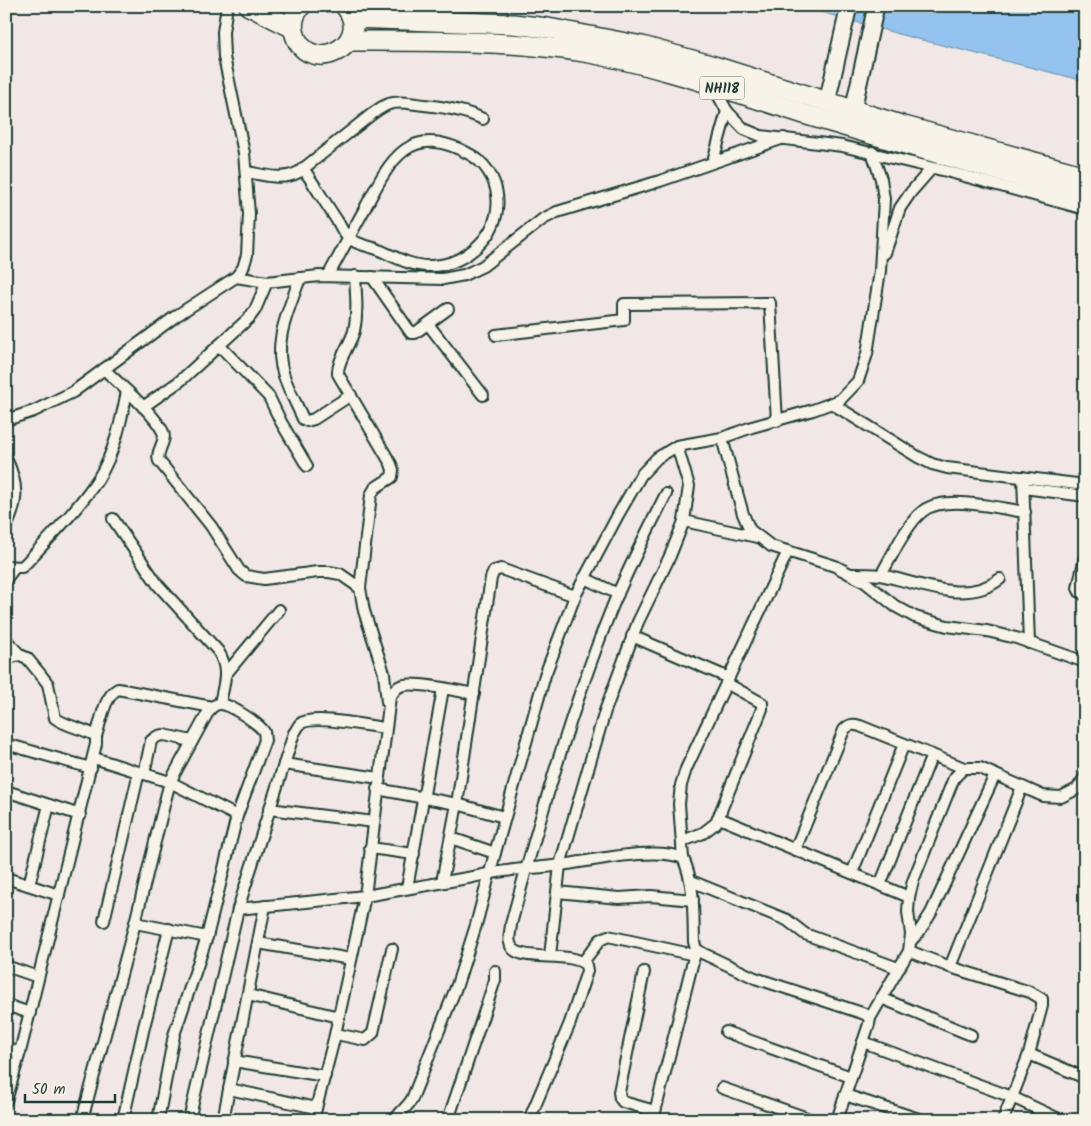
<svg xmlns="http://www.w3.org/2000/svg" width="1091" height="1126" viewBox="0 0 1091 1126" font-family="Kalam,sans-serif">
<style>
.water{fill:#95c3ef;stroke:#668da4}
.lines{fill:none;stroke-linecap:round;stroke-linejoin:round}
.street-casing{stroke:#1f3d34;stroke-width:14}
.secondary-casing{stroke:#1f3d34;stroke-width:19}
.highway-casing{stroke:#1f3d34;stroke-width:22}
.street{stroke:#f7f3e8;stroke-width:10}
.secondary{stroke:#f7f3e8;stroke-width:15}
.highway{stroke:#f7f3e8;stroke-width:19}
.labels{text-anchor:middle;stroke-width:4.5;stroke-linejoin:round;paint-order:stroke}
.shield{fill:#f7f3e8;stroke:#60746a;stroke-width:1}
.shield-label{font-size:14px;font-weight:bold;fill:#1f3d34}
</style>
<rect width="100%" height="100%" fill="#f1e7e7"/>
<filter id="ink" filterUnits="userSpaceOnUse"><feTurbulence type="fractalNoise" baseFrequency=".02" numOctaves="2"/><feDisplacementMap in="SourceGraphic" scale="10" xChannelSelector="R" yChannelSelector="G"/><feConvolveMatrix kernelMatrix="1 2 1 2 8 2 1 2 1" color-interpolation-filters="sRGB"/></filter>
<g filter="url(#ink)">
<polygon class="water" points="800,6 1085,6 1085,81 902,35"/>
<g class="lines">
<g class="street-casing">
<g id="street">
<polyline points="713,86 727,111 744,129 761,136 842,146 946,171 1085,209"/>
<polyline points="713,161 727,111"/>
<path d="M303 168C315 186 326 204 338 222 341 227 344 235 349 238 355 244 368 246 377 249 393 256 412 267 430 266 461 266 493 241 497 210 500 188 490 166 471 155 409 120 390 160 364 210 352 232 340 254 328 276"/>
<path d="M247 172C265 175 282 181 299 172L372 114C379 109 385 104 393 103 403 101 413 104 424 105 445 107 464 110 483 119"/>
<polyline points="885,253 900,208 911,192 932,168"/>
<path d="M355 276C356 295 358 313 354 331 350 345 337 361 338 374L391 464 393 470 392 477 375 488 371 495 360 588 364 611 384 673 387 702"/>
<polyline points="236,277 267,282 319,276 443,279 464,275 483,266 543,219 557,212 660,181 784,138"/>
<polyline points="372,277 411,333 415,333 448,309"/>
<path d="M300 278C289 310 272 342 284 376 289 391 297 405 303 419L307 421 314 419 351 395"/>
<polyline points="428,324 483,395"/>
<polyline points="496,335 624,320 624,304 770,303 777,421"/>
<polyline points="219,345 269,397 281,422 307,466"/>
<path d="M104 369C120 385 154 413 163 432 167 442 155 451 159 461L211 526 239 570 246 576 264 579 318 572H329L340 574 360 588"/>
<polyline points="831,403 918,457 932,464 947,468 1085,485"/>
<polyline points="143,407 180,381 249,318 255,310 267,282"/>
<polyline points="6,420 34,411 73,392 176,316 236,277 243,268 247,255 249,214 244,153 224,57 223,32 227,6"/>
<polyline points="722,438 743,514 750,530 771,546 835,566 865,582 895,606 915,617 947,626 987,631 1016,638 1085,662"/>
<path d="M6 458C18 484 19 501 6 527"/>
<polyline points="1023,477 1029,643"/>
<polyline points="1024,488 1085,496"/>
<path d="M113 519 158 585 218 651C230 670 224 683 220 703"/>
<polyline points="684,521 757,537"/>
<polyline points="1085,557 1078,588 1080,592 1085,595"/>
<path d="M6 566 22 567 28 561C52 535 78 509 98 479 115 452 121 421 127 391"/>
<path d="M852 574C862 574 871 574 880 575 918 582 965 606 1000 579"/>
<path d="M881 575C891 558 907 523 923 511 945 494 998 508 1025 512"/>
<polyline points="584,578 618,594"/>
<polyline points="6,579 15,567"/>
<polyline points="632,636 729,678"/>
<polyline points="6,640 20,655"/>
<path d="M6 662 12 657 20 655 27 658 41 675 48 684 55 718C67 727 83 728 96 736V744L20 1052 6 1101"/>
<polyline points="225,675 279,610"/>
<path d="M96 736C101 722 104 696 118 689L212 707"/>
<polyline points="6,744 91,768"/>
<polyline points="94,758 170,782 237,816"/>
<polyline points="284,764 379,778"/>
<path d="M144 774 151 741C155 737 158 735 164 735L192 741"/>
<polyline points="377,789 457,804 504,817"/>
<polyline points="6,791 80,815"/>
<polyline points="269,809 374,822"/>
<polyline points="719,818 909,897"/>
<polyline points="451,838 495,853"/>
<polyline points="683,841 703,833 716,823 762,709 762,703 726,683"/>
<polyline points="370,848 414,854"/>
<path d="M795 850 844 730C849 724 853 724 860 726L964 768"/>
<polyline points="683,858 679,804 681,785 686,769 788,551"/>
<polyline points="852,873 904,744"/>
<polyline points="6,878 59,895"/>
<polyline points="691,881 787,920 805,934 898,968"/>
<polyline points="442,882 457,804 491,578 494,571 501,569 575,596"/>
<polyline points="29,885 49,805"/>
<polyline points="880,885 932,755"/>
<polyline points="407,888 443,689"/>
<polyline points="557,892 619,898 651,896 693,900"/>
<path d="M238 909 365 896 473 877C502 869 532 869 561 865 593 861 655 846 683 858 695 884 693 913 694 942L696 949 702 953 755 978 865 1014 870 1018 869 1024 837 1120"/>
<polyline points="104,921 139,772"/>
<polyline points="135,923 207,937"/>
<polyline points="910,942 919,932 931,913 995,775"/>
<polyline points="258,943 351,959"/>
<polyline points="909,951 950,967 1030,992 1042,999 1042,1006 1029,1054 1003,1120"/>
<polyline points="550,956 560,865 605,711 638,622 670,556 684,521 689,486 677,446"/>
<polyline points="583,962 600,940 608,936 695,955"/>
<polyline points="6,966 38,977"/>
<polyline points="950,967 1022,787"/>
<polyline points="644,972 619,1092 620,1098 623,1102 655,1111"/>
<polyline points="248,995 339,1017"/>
<polyline points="881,998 971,1035"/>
<polyline points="6,1005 30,1013"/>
<polyline points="870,1018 909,951 911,934 908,912 909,897 913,881 954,778 964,768 980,768 1043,796 1061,797 1077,789 1085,777"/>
<polyline points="726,1032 851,1077"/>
<polyline points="336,1034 365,1040 373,1033 392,949"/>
<polyline points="863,1042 1012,1097 1061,1120"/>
<polyline points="6,1049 20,1052"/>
<polyline points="1029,1054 1085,1078"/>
<polyline points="234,1061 325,1076"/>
<polyline points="722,1088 813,1120"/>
<polyline points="229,1089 316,1108"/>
<polyline points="845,1095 922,1120"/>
<path d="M82 1120 135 923 165 801 170 782 206 716C209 710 213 704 220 704 228 703 261 725 264 732 265 735 264 738 265 740L237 816 207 937 174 1035 158 1120"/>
<polyline points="123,1120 144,1027 169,929"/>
<path d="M189 1120 238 909 294 733C296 731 298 726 300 724 312 714 368 726 385 728"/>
<polyline points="223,1120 265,906"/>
<path d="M313 1120 334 1039 365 896 390 697C394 691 397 686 404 685 419 682 458 691 474 694"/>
<path d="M395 1120C400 1111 407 1108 412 1099L457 985 476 925 495 853 545 675 575 596 618 515 641 475 657 458 677 446 722 438 752 427 813 410 840 400 858 381 867 354 880 271 884 199 881 179 872 152"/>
<polyline points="448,1120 495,980 495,971"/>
<path d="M529 1120 570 1023 587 971 586 965C570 949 514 965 510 943 508 937 511 930 511 924 540 818 570 712 611 610 627 570 647 532 666 494"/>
<polyline points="653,1120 696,949"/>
</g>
</g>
<g class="secondary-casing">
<g id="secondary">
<polyline points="827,102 849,6"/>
<polyline points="853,110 876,6"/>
</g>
</g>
<g class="highway-casing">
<g id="highway">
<polyline points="249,6 293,28"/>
<path d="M301 6C295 13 292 22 294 31 305 80 377 45 345 6"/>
<polyline points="352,18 513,24 548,28 642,46 714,66 904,126 1085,176"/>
<path d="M349 41C428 41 506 40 584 52 660 65 734 92 807 115 899 143 992 169 1085 195"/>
</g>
</g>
<use href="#street" class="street"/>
<use href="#secondary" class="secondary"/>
<use href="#highway" class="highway"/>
</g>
</g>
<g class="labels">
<rect class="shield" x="699.5" y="76.5" width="45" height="23" rx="4"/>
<g class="shield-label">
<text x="722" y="93">NH118</text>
</g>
</g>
<rect width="1091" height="1126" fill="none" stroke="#f7f3e8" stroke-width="25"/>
<rect x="12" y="12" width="1066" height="1101" fill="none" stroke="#1f3d34" stroke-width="2" filter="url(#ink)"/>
<path d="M25 1094v8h90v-8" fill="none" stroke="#1f3d34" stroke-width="2.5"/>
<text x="32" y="1094" font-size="15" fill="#1f3d34" stroke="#f7f3e8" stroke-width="4" paint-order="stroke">50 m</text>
</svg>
